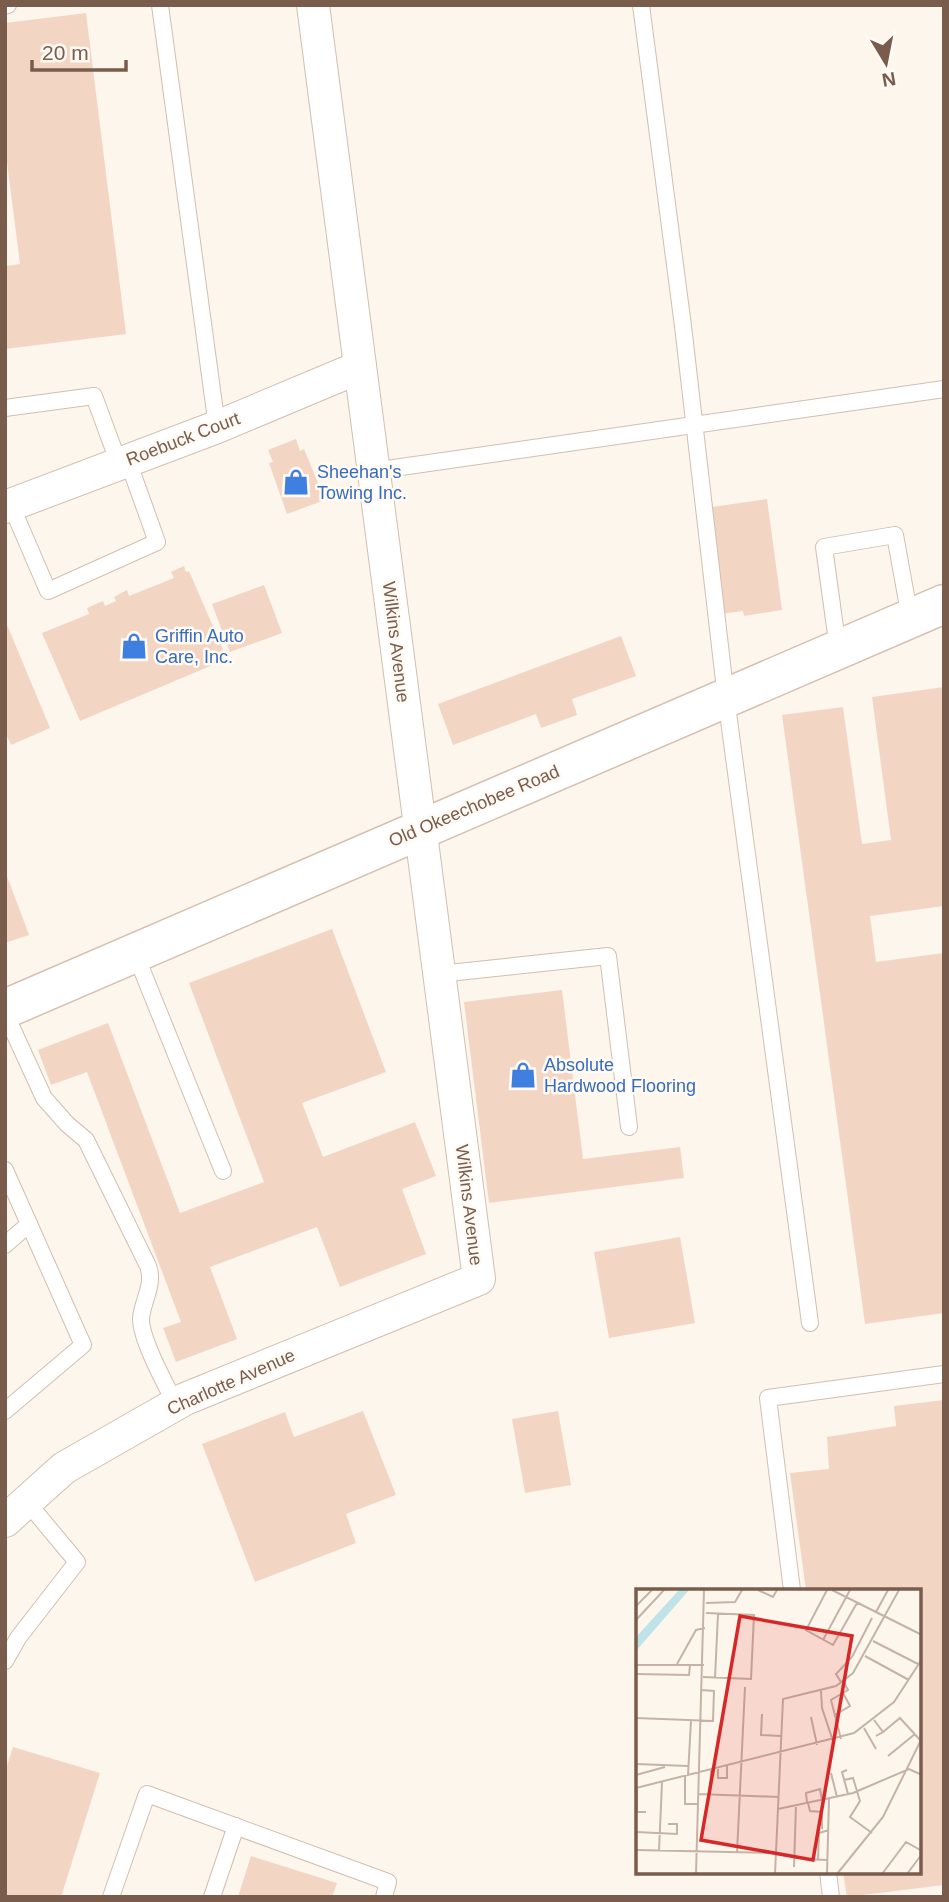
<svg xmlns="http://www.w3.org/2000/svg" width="949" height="1902" viewBox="0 0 949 1902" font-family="Helvetica,sans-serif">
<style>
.building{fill:#f3d5c3}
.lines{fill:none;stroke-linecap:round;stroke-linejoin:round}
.lane-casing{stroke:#d1beb0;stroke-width:18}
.street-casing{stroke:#d1beb0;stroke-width:34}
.secondary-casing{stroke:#d6c0b0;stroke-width:41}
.lane{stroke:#fff;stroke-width:16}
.street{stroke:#fff;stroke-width:32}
.secondary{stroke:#fff;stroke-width:38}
.labels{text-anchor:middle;stroke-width:5;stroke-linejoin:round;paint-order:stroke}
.street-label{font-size:18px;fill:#7a5c4d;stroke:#fffaf3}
.shop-label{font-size:18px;fill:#366cbe;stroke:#fffaf3;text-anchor:start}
.inset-road{fill:none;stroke:#c5b3a7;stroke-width:2}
.view{fill:#d62828;fill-opacity:0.15;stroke:#d62828;stroke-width:3.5}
.inset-edge{fill:none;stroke:#7a5c4d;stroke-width:3.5}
</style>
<rect width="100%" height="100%" fill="#fdf6ec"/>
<g class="building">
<polygon points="86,13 126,334 5,349 5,266 20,264 5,147 5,23"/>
<polygon points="296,439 300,451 304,449 325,500 287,514 269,463 273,462 268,450"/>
<polygon points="767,499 782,610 744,616 743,611 720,614 705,508"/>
<polygon points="184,566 186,572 189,571 227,659 80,721 42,633 89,614 87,608 103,601 105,606 116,601 114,597 127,590 129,596 174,578 171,572"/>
<polygon points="264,585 282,633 230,652 212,604"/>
<polygon points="5,620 50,728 11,745 5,732"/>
<polygon points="621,636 636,676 572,699 577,715 541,728 536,714 453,745 438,704"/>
<polygon points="944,687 944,906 870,916 876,962 944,953 944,1313 865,1324 782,715 843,707 862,844 891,840 872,697"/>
<polygon points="5,871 29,935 5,943"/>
<polygon points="332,929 386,1072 302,1103 323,1157 415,1122 436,1176 402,1189 426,1254 340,1287 317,1227 210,1267 237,1339 176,1362 163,1328 181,1322 87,1072 51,1085 38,1050 108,1023 180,1213 264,1182 189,983"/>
<polygon points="562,990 583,1159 680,1147 684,1178 489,1203 464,1002"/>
<polygon points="680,1237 695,1323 609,1338 594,1252"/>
<polygon points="944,1400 944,1885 847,1897 843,1872 919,1872 919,1590 806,1590 790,1473 829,1469 827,1437 896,1426 894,1406"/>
<polygon points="363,1411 396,1495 346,1514 356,1543 255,1582 202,1444 285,1412 294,1437"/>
<polygon points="558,1411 571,1485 525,1493 512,1419"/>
<polygon points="13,1747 100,1773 61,1897 5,1897 5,1772"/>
<polygon points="251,1856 337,1883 332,1897 238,1897"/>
</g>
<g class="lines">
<g class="lane-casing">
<g id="lane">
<polyline points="160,5 217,427"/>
<polyline points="641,5 683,326 726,698 810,1323"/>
<polyline points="5,6 8,5"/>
<polyline points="5,408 94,396 119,464"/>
<polyline points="373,471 944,389"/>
<polyline points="11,505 48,591 157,542 128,461"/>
<polyline points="838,649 824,547 895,535 910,618"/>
<polyline points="135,953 223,1171"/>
<polyline points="439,974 608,956 629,1127"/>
<path d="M5 1013 44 1098 67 1124 86 1140 148 1266C155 1285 142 1301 141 1319 141 1340 166 1385 176 1405"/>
<polyline points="5,1170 83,1345 5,1411"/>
<polyline points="5,1245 29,1224"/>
<polyline points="792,1590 768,1398 944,1374"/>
<polyline points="5,1661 18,1638 77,1562 27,1502"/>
<polyline points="828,1872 831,1897"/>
<polyline points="111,1897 147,1794 388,1882 384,1897"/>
<polyline points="212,1897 236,1826"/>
</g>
</g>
<g class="street-casing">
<g id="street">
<polyline points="5,507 217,427 360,367"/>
<polyline points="5,1521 64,1468 185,1399 479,1279 313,5"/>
</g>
</g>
<g class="secondary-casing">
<polyline id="secondary" points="5,1009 944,604"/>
</g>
<use href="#lane" class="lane"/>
<use href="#street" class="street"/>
<use href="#secondary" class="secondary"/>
</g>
<defs>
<g id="shop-bare" transform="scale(2.1)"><path d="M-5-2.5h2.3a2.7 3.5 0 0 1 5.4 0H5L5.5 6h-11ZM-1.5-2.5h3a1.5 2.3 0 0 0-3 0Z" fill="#3f7fe0" stroke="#fffaf3" stroke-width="2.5" paint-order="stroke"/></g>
</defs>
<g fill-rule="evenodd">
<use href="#shop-bare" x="296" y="482"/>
<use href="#shop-bare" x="134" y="646"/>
<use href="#shop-bare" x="523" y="1075"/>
</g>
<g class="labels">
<g class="street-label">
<text transform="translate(183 439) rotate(-21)" y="6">Roebuck Court</text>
<text transform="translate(396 642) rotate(83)" y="6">Wilkins Avenue</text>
<text transform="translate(474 806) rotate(-23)" y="6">Old Okeechobee Road</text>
<text transform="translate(469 1205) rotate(83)" y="6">Wilkins Avenue</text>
<text transform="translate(231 1382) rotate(-24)" y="6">Charlotte Avenue</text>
</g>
<g class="shop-label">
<text x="317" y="478">Sheehan's<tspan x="317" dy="21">Towing Inc.</tspan></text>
<text x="155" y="642">Griffin Auto<tspan x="155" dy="21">Care, Inc.</tspan></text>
<text x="544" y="1071">Absolute<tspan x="544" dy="21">Hardwood Flooring</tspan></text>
</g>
</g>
<g transform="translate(636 1589)">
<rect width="285" height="285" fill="#fdf6ec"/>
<path d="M43 1H53L0 62V48Z" fill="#bfe3e8"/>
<path class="inset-road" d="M122 1 137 8 141 1M191 1 170 41 197 56 221 14M196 1 286 46M70 14 99 13 106 1M0 17 16 1M240 23 252 1M0 31 28 1M187 51 214 1M237 52 282 75M229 67 273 91M41 75 60 41 69 39M0 76H68M0 85 53 86 54 76M67 88 115 90 118 26 70 24M79 89 82 25M205 93 200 85 216 68 236 29M185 102 186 119 197 152M126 125 125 146 145 147M199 126 214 117 207 104M175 128 181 156M0 129 77 132 78 102 66 101M238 131 247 143 240 147M228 139 240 160M247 143 264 129 284 151M205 150 195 111 212 101 207 92M252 167 279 145M0 175 52 177M82 180V189H91V177M211 181 206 183 212 205M195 184 201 208M0 186 29 178M52 186 55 132M49 187V215H62M208 191 217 189 224 212 214 228 236 244M1 198V223H10M0 199 218 144 258 113 286 70M62 205 143 208M74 206 75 181M171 214 170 204 184 200 186 211M172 214 174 222 186 223V240M142 220 217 204 273 180 286 186M0 243 41 245V235H32M0 261 140 264M23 262 26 193M101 264 109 98M168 270 191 271M182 271 183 244 193 241M158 278 160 216M60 285 68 1M139 285 147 110 200 97 217 84 263 1M191 285 193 210M201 285 247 228 286 149M246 285 270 253 286 262M271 285 286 265"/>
<path class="view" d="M104 27 216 47 177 271 65 251Z"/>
<rect width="285" height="285" class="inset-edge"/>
</g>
<rect width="949" height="1902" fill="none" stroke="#7a5c4d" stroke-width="14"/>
<g transform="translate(886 63) rotate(170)" stroke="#fffaf3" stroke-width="5" paint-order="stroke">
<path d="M0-5L12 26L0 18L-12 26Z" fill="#7a5c4d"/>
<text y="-10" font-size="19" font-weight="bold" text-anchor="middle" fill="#7a5c4d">N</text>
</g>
<path d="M32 60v10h94v-10" fill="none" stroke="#7a5c4d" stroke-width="3.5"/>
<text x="42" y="60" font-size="21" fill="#7a5c4d" stroke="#fffaf3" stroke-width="5" paint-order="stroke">20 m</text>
</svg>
